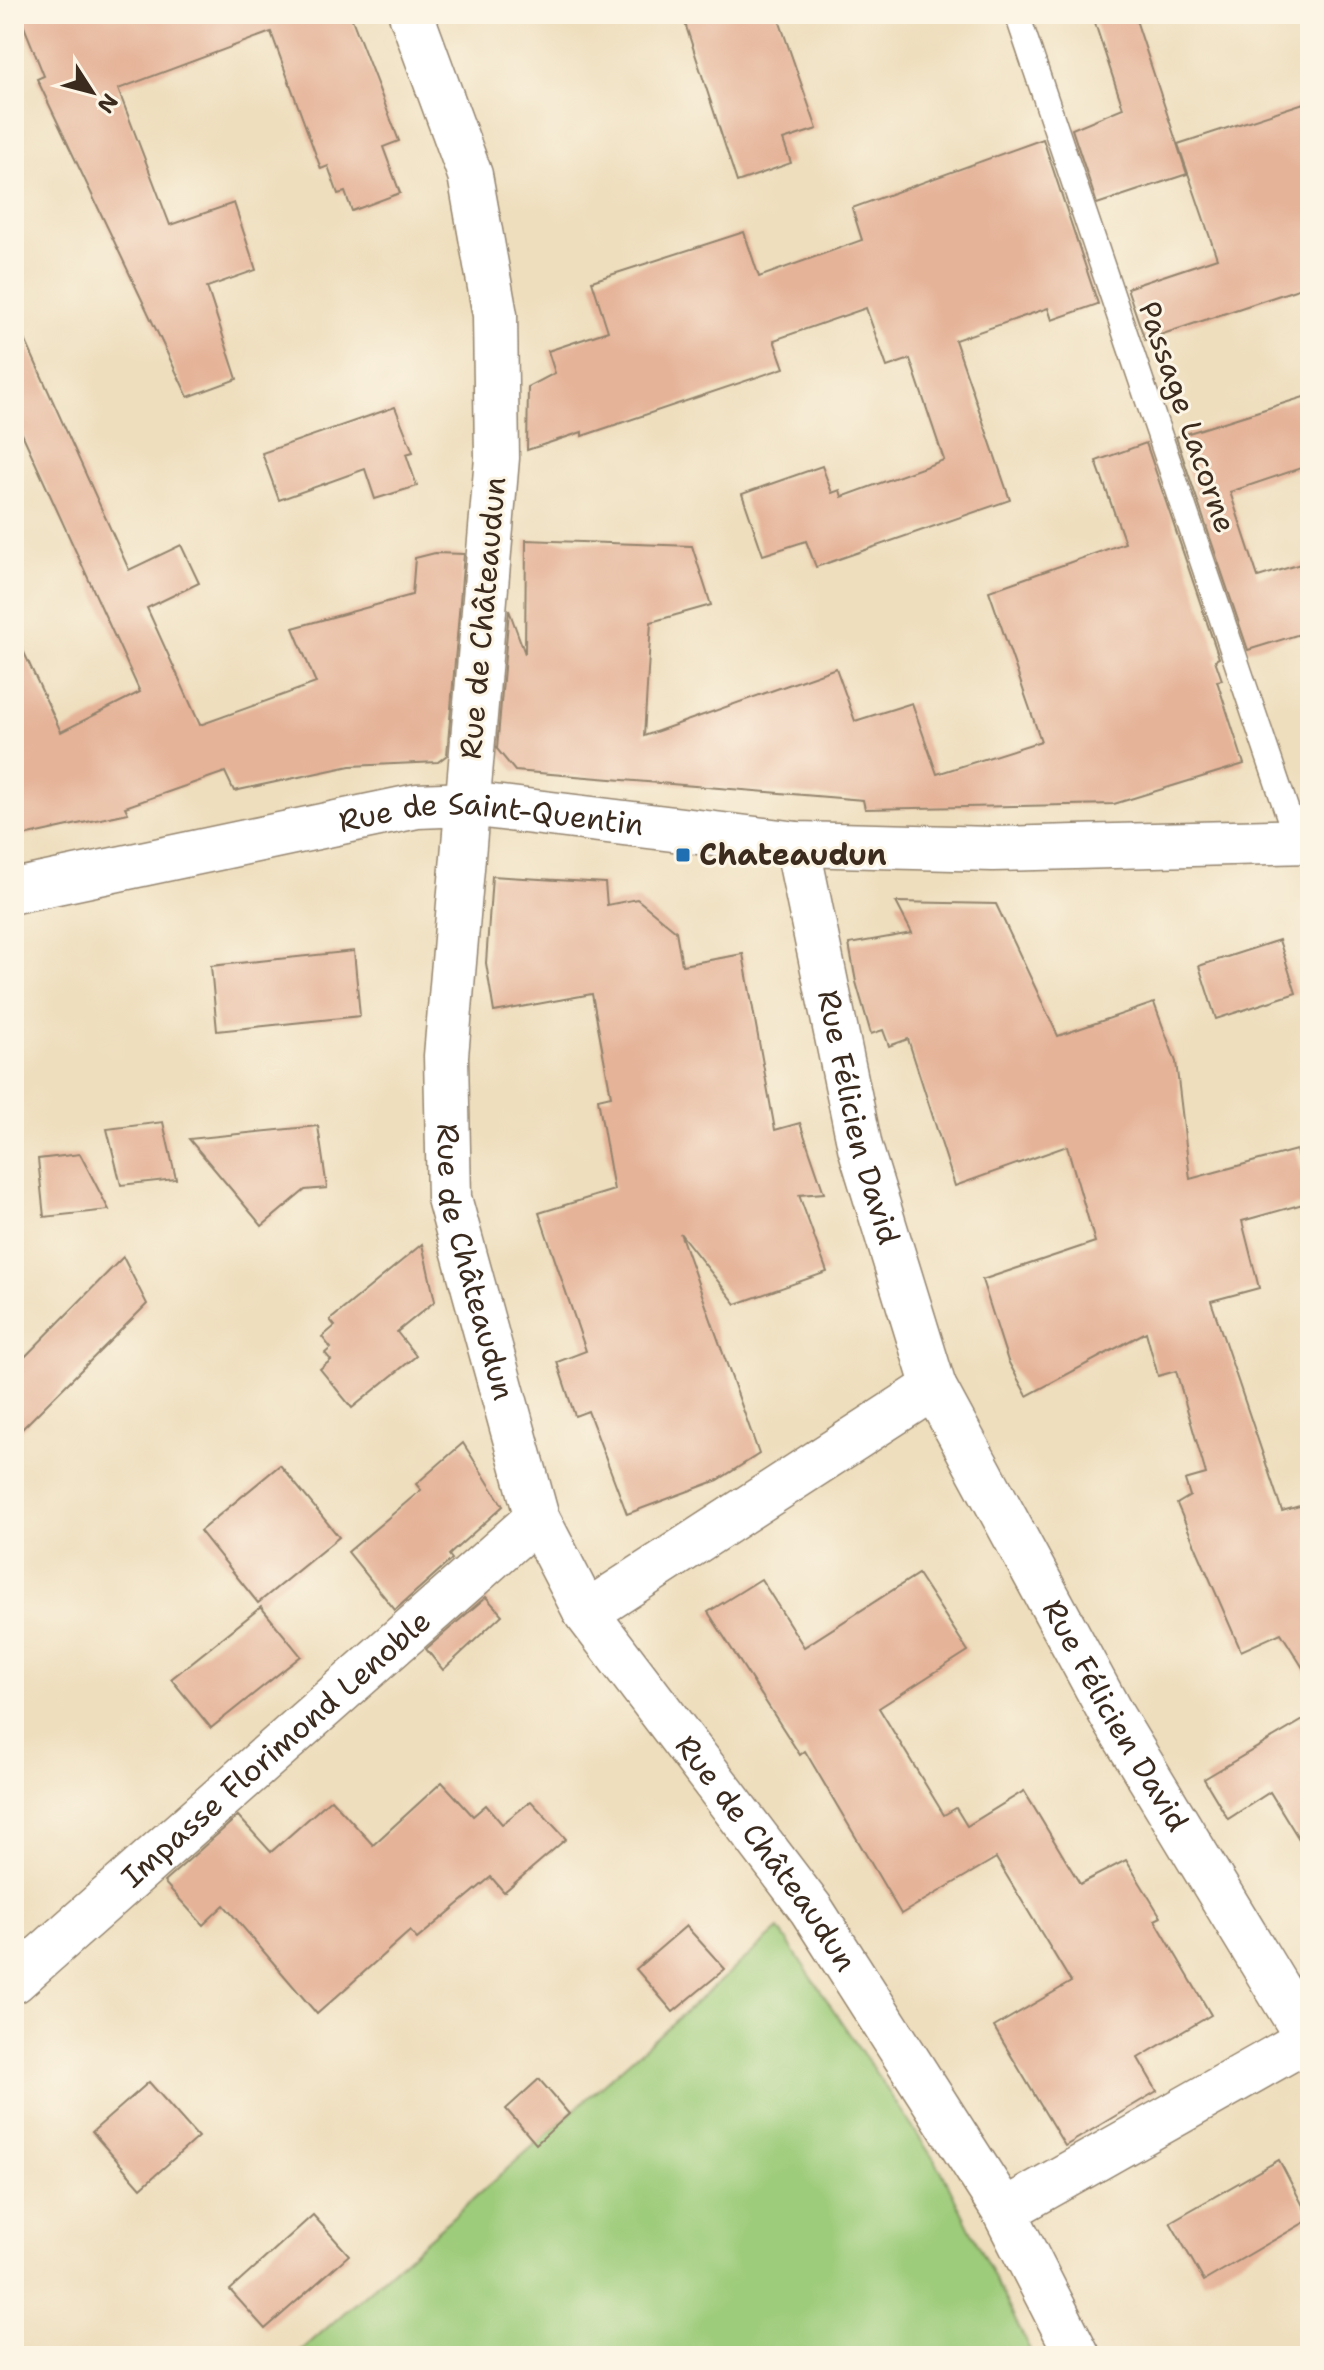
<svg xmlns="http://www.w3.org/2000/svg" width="1324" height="2370" viewBox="0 0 1324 2370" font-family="'Shantell Sans',sans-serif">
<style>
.green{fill:#9dcc7a;stroke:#6c7b4c;stroke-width:2}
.building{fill:#e5b398}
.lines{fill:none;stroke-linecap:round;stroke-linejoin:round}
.service-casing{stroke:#94846e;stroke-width:27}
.minor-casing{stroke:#94846e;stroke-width:47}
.service{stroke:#fff;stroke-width:24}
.minor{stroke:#fff;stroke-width:44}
.poi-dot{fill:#1f6fb2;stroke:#fcf5e5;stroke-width:3}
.labels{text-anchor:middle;stroke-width:6;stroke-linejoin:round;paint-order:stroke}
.street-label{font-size:30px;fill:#3b2a1e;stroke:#fcf5e5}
.poi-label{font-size:30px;font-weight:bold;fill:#3b2a1e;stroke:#fcf5e5;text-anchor:start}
</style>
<rect width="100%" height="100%" fill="#fcf5e5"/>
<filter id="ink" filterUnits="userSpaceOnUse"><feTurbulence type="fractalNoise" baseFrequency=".0125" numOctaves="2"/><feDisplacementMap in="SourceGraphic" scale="16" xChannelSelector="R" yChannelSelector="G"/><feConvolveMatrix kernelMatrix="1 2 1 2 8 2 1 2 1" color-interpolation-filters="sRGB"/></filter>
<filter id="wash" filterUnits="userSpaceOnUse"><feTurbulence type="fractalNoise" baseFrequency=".006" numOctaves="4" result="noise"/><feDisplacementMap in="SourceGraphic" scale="32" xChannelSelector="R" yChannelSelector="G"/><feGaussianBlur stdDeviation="1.8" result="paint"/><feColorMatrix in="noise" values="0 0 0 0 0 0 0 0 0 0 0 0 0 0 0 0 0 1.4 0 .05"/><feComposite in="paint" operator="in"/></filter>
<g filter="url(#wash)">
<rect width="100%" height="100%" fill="#eedebd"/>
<polygon class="green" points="779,1929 941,2170 1033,2356 295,2356"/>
<g id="blocks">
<g class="building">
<polygon points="19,14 350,14 399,141 383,147 400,193 352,211 345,192 338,194 328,166 321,169 271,32 118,89 170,225 234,203 256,270 207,287 237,379 188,397 37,79 44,76"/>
<polygon points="682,14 777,14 817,129 783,140 791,163 737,182"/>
<polygon points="1092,14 1134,14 1187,174 1097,204 1072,129 1123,108"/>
<polygon points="1310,101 1310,285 1145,340 1127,288 1217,258 1178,144"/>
<polygon points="1043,139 1098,304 1052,320 1048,308 955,340 1010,500 816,567 806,541 763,555 742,494 822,466 832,493 840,490 842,497 944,460 910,359 887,367 866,308 774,340 784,368 582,436 582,432 527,450 528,387 555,373 548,351 608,331 592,281 744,232 759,277 862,240 852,208"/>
<polygon points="14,315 129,570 181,545 199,583 147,608 200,725 316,683 293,628 412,595 415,558 435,553 464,554 447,755 438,762 350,766 234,791 225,772 125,807 128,813 14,838 14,631 61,732 140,692 14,416"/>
<polygon points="1310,395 1310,465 1230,492 1258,577 1310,561 1310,631 1248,650 1176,437"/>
<polygon points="395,407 413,452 406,454 417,486 375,499 365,469 279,500 262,453"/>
<polygon points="1146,443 1219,658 1215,660 1222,680 1217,681 1244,764 1114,804 865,809 863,800 515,771 497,749 509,610 525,654 526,540 692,546 711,605 651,622 644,736 836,668 855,721 912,703 937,774 1041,741 989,591 1125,543 1096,461"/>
<polygon points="492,876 605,883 607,905 637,899 676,931 682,965 743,954 775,1130 800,1123 824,1193 799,1195 827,1272 736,1304 680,1233 759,1454 718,1480 627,1514 588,1411 575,1416 557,1362 586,1351 539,1213 614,1190 598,1099 611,1096 592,994 494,1012 486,963"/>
<polygon points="896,902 996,904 1058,1036 1154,1003 1176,1062 1190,1179 1296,1150 1310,1202 1242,1221 1259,1288 1211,1301 1282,1511 1310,1503 1310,1679 1281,1633 1241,1651 1177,1504 1190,1496 1185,1480 1206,1474 1176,1371 1158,1376 1146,1332 1027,1396 1008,1361 982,1280 1095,1242 1067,1146 955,1186 908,1039 889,1046 883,1030 871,1034 856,982 849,944 912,933"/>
<polygon points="1279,940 1296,993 1216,1019 1199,966"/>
<polygon points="354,951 360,1016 217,1031 211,966"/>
<polygon points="163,1122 176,1179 121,1185 107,1129"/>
<polygon points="318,1126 327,1188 305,1190 262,1226 189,1139"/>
<polygon points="80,1154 109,1210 44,1217 38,1159"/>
<polygon points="422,1244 435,1301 397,1332 416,1356 352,1408 320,1369 331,1360 325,1353 331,1348 322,1337 335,1326 330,1320"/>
<polygon points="123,1257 147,1304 14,1437 14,1368"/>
<polygon points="463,1443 503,1506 449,1555 452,1559 395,1610 348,1552 421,1490 416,1484"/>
<polygon points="280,1465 339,1537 258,1603 200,1531"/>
<polygon points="918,1574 968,1651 879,1708 944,1815 956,1808 967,1826 1024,1791 1080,1884 1126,1860 1161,1917 1155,1920 1211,2015 1138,2058 1157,2091 1065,2146 994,2027 1071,1982 996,1858 901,1914 805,1751 800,1755 708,1612 761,1579 804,1647"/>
<polygon points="486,1597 502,1615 443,1670 426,1649"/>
<polygon points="261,1607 301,1656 211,1728 171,1679"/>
<polygon points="1310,1716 1310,1857 1270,1792 1228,1819 1204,1779"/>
<polygon points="442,1782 473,1816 486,1805 502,1824 531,1801 566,1839 504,1892 491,1877 417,1939 410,1931 317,2014 224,1905 203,1925 164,1882 238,1816 271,1852 331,1799 373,1845"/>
<polygon points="686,1926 725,1969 673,2012 636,1969"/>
<polygon points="539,2079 569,2114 536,2144 506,2109"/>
<polygon points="149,2082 198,2137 141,2188 92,2132"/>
<polygon points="1279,2160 1310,2219 1204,2281 1170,2222"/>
<polygon points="313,2215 349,2255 265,2329 230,2290"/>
</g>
</g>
</g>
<g filter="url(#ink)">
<use href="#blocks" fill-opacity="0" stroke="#94846e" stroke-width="2"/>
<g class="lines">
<g class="service-casing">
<polyline id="service" points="1017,14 1297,841"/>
</g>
<g class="minor-casing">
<g id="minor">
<path id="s1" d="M411 14 470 175 495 315 497 458 446 1056 449 1198 537 1518 586 1613 811 1909 1004 2211 1078 2356"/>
<path id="s2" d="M797 844 860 1147 934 1387 1111 1714 1308 2039"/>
<path id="s3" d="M14 891 417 806 468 804 797 844 993 849 1310 841"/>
<polyline points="586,1613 934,1387"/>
<path id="s4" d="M14 1981 537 1518"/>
<polyline points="1004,2211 1310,2038"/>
</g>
</g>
<use href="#service" class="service"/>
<use href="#minor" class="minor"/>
</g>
</g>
<rect class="poi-dot" x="675" y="847" width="16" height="16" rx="4"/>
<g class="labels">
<g class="street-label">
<text transform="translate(1187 417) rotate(71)" y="10">Passage Lacorne</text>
<text transform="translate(483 618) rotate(-85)" y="10">Rue de Châteaudun</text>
<text dy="10" stroke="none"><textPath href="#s3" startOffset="486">Rue de Saint-Quentin</textPath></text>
<text dy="10" stroke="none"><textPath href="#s2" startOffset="280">Rue Félicien David</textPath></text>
<text dy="10" stroke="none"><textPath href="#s1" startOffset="1266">Rue de Châteaudun</textPath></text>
<text dy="10" stroke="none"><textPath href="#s2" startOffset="936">Rue Félicien David</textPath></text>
<text dy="10" stroke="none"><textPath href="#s4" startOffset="350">Impasse Florimond Lenoble</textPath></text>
<text dy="10" stroke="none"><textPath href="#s1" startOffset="1938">Rue de Châteaudun</textPath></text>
</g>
<g class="poi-label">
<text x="699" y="865">Chateaudun</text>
</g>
</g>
<rect width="1324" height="2370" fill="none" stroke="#fcf5e5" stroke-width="48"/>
<g transform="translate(92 92) rotate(126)" stroke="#fcf5e5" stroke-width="6" paint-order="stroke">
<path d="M0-6L14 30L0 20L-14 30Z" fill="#3b2a1e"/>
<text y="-12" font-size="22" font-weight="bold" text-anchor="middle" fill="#3b2a1e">N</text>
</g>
</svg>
